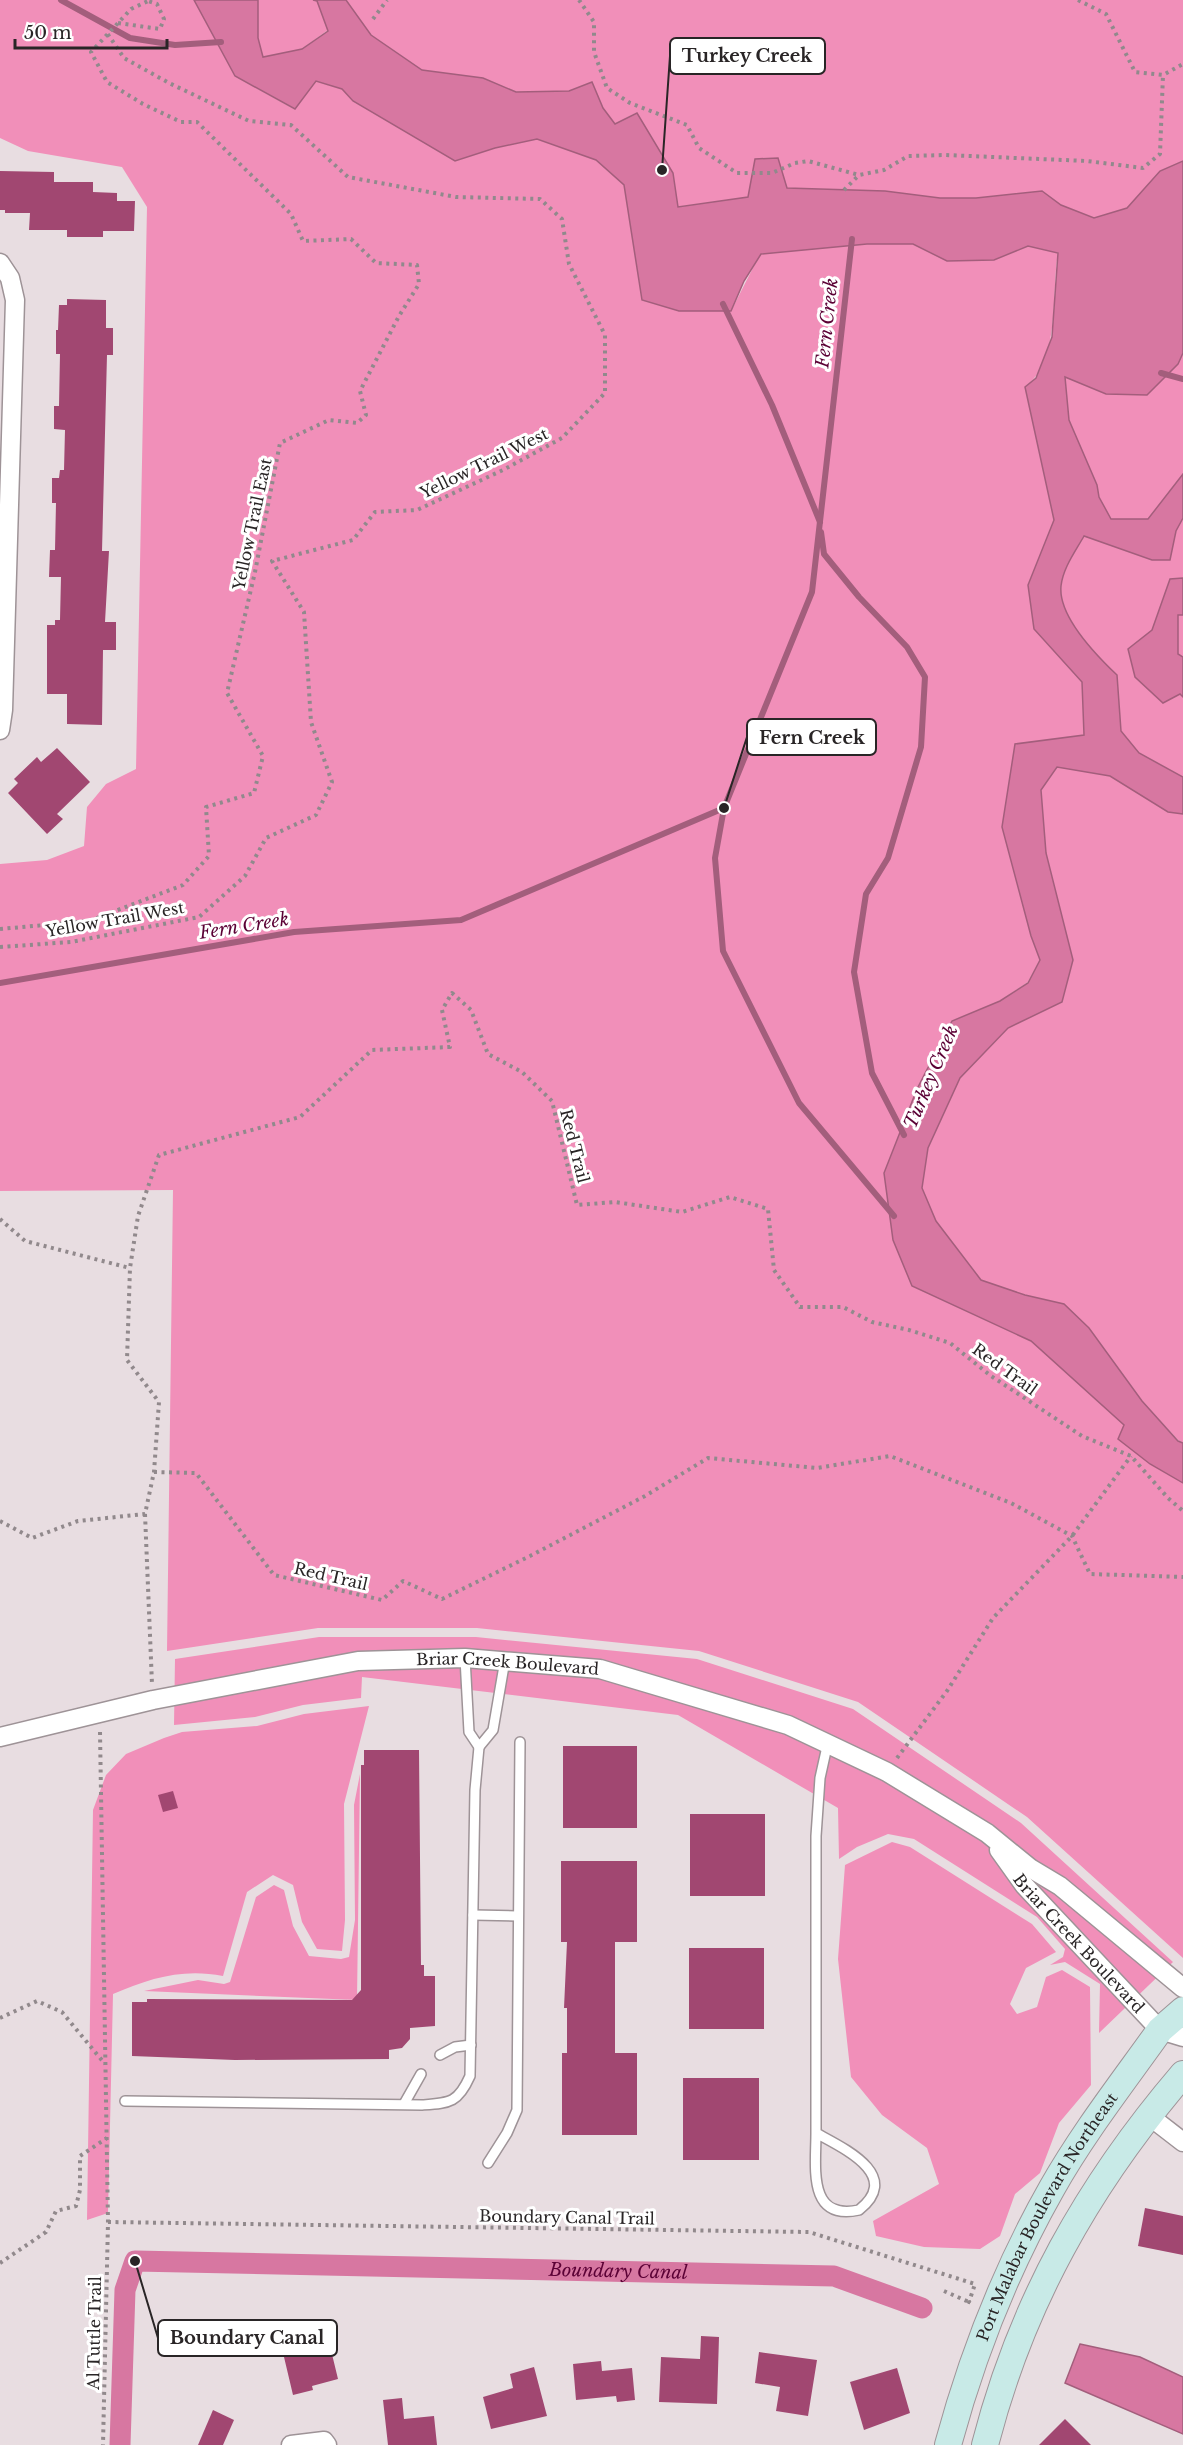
<svg xmlns="http://www.w3.org/2000/svg" width="1183" height="2445" viewBox="0 0 1183 2445" font-family="'Libre Baskerville',serif">
<style>
.forest{fill:#f18fb9}
.water{fill:#d777a1;stroke:#a35e7c;stroke-width:1.5}
.lines{fill:none;stroke-linecap:round;stroke-linejoin:round}
.stream{stroke:#a35e7c;stroke-width:6}
.canal{stroke:#d777a1;stroke-width:21}
.building{fill:#a14771}
.lane-casing{stroke:#9e9397;stroke-width:12}
.street-casing{stroke:#9e9397;stroke-width:21}
.secondary-casing{stroke:#9e9397;stroke-width:28}
.path{stroke:#91898c;stroke-width:4;stroke-dasharray:3 4.5;stroke-linecap:butt}
.lane{stroke:#fff;stroke-width:9}
.street{stroke:#fff;stroke-width:18}
.secondary{stroke:#c8eae7;stroke-width:26}
.labels{text-anchor:middle;stroke-width:6;stroke-linejoin:round;paint-order:stroke}
.street-label{font-size:16px;fill:#292526;stroke:#fff}
.water-label{font-size:18px;font-style:italic;fill:#5b0135;stroke:#fff}
.leader{fill:none;stroke:#292526;stroke-width:2}
.callout-dot{fill:#292526;stroke:#fff;stroke-width:2}
.callout{fill:#fff;stroke:#292526;stroke-width:2}
.callout-label{font-size:18px;text-anchor:middle;font-weight:bold;fill:#292526}
</style>
<rect width="100%" height="100%" fill="#e8dde1"/>
<g class="forest">
<path d="M0 0H194L235 76 294 109 316 81 342 89 353 101 455 161 495 148 537 139 596 160 624 185 642 300 679 311H731L760 254 867 244H913L947 261 994 260 1028 246 1058 253C1051 293 1061 361 1025 387L1054 520 1028 585 1034 629 1082 682 1084 735 1015 744 1031 936 1040 960 1028 982 1000 1001 952 1021 917 1089 912 1286 1031 1341 1125 1425 1118 1438 1150 1464 1183 1483V1958L1027 1817 858 1702 699 1651 477 1628H318L167 1651 173 1190 0 1191V864L47 860 84 846 87 807 106 784 136 769 147 207 122 167 28 151 0 138Z"/>
<polygon points="258,0 317,0 328,30 302,49 263,57 258,38"/>
<polygon points="346,0 1183,0 1183,161 1160,171 1127,208 1094,218 1061,205 1042,191 976,198 940,198 885,191 787,188 755,159 749,197 677,207 673,173 636,113 615,124 603,108 592,82 569,91 516,92 483,78 422,70 371,35"/>
<polygon points="1183,353 1183,474 1148,519 1111,519 1099,497 1097,485 1069,420 1065,377 1106,394 1178,364"/>
<path d="M1183 518V578L1170 580 1135 677 1163 702 1180 694 1183 697V777L1139 753 1121 731 1117 675C1097 656 1058 617 1061 586 1063 567 1075 552 1084 536L1152 560Z"/>
<polygon points="1178,615 1183,615 1183,657 1178,654"/>
<polygon points="1057,766 1110,776 1168,812 1183,814 1183,1443 1179,1441 1142,1401 1089,1328 1064,1304 1025,1295 981,1280 936,1221 922,1188 928,1148 960,1078 1008,1028 1062,1002 1073,960 1046,853 1041,790"/>
<polygon points="319,1637 476,1637 697,1659 853,1709 1021,1823 1173,1962 1099,2033 1100,1984 1065,1962 1050,1965 1063,1957 1065,1949 1037,1917 914,1839 888,1834 857,1847 839,1859 838,1808 678,1715 362,1677 361,1698 303,1705 255,1717 174,1725 175,1659"/>
<path d="M369 1706 344 1804 345 1920 342 1951 317 1949 302 1922 293 1885 273 1875 247 1892 223 1976C183 1968 150 1978 113 1994L108 2213 87 2220 93 1810 106 1775 126 1754 164 1738 182 1732 257 1726 304 1714Z"/>
<polygon points="360,1774 357,2000 144,1991 198,1980 224,1984 230,1982 256,1897 274,1885 284,1890 293,1926 309,1956 341,1959 349,1957 355,1920 354,1805"/>
<polygon points="892,1842 910,1847 1032,1924 1056,1952 1026,1968 1010,2004 1017,2014 1037,2007 1046,1977 1062,1970 1090,1987 1091,2085 1059,2123 1040,2173 1015,2194 1000,2236 980,2249 924,2247 876,2236 873,2221 939,2184 927,2148 882,2115 851,2077 838,1959 845,1865"/>
</g>
<g class="water">
<path d="M194 0H258V38L263 57 302 49 328 31 317 1 313 0H346L371 35 422 70 483 78 516 92 569 91 592 82 603 108 615 124 637 113 673 173 678 207 748 197 755 159 778 158 787 188 885 191 940 198H976L1042 191 1061 205 1094 218 1127 208 1160 171 1183 161V353L1178 364 1147 395 1106 394 1065 377 1069 420 1097 485 1099 497 1111 519H1148L1183 474V518L1176 531 1170 560H1152L1084 536C1075 552 1063 568 1061 586 1058 617 1097 656 1117 675L1121 731 1139 753 1183 777V814L1168 812 1110 776 1057 767 1041 790 1046 853 1073 960 1062 1002 1008 1028 960 1078 928 1148 922 1188 936 1221 981 1280 1025 1295 1064 1304 1089 1328 1142 1401 1178 1441 1183 1443V1483L1150 1464 1118 1439 1124 1425 1031 1341 912 1286 893 1240 884 1173 917 1089 952 1021 1000 1001 1028 983 1040 960 1031 936 1002 827 1015 744 1084 735 1082 682 1034 629 1028 585 1054 520 1025 387 1036 378 1052 337 1058 253 1028 246 994 260 947 261 913 244H867L761 254 744 281 731 311H679L642 300 624 185 596 160 537 139 495 148 455 161 353 101 342 89 316 81 295 109 235 76Z"/>
<polygon points="1183,578 1183,615 1178,615 1178,654 1183,657 1183,697 1180,694 1163,703 1135,677 1128,649 1152,630 1170,579"/>
<polygon points="1080,2344 1140,2357 1183,2377 1183,2434 1065,2383"/>
</g>
<g class="lines">
<g class="stream">
<polyline points="61,0 130,38 175,45 221,42"/>
<polyline points="723,304 772,405 820,522"/>
<polyline points="1161,373 1183,379"/>
<polyline points="821,532 824,554 859,597 907,647 925,677 921,747 888,858 866,894 854,972 872,1073 904,1135"/>
<polyline points="724,808 715,858 723,951 799,1103 894,1216"/>
<polyline points="0,983 294,932 461,920 724,808 812,592 852,239"/>
</g>
<path class="canal" id="s1" d="M120 2445 125 2290 135 2261 834 2276 922 2308"/>
</g>
<g class="building">
<polygon points="0,171 54,172 54,182 93,182 93,192 117,193 117,201 135,201 134,231 103,231 103,237 67,237 67,230 29,230 30,213 5,213 5,210 0,210"/>
<polygon points="67,299 106,300 106,328 113,328 113,355 107,355 102,551 109,551 105,622 116,622 116,650 103,650 102,725 67,724 67,694 47,694 47,625 55,625 55,620 60,620 61,577 49,577 50,550 55,550 56,503 52,503 52,478 59,478 60,470 64,470 65,430 54,429 54,406 59,406 60,354 56,354 56,330 58,330 59,305 67,305"/>
<polygon points="57,748 90,782 57,814 63,819 47,834 8,793 18,783 14,779 37,757 41,762"/>
<rect x="563" y="1746" width="74" height="82"/>
<polygon points="364,1750 419,1750 421,1965 424,1965 424,1976 435,1976 435,2026 410,2028 410,2039 402,2048 389,2050 389,2059 235,2060 132,2056 132,2002 147,2002 147,1999 352,2000 361,1990 361,1765 364,1765"/>
<polygon points="173,1791 178,1808 163,1812 158,1795"/>
<rect x="690" y="1814" width="75" height="82"/>
<polygon points="561,1861 637,1861 637,1942 615,1942 615,2053 637,2053 637,2135 562,2135 562,2053 567,2053 567,2008 564,2008 567,1942 561,1942"/>
<rect x="689" y="1948" width="75" height="81"/>
<rect x="683" y="2078" width="76" height="82"/>
<polygon points="1145,2208 1183,2216 1183,2255 1138,2246"/>
<polygon points="701,2336 719,2337 717,2404 659,2402 661,2357 700,2359"/>
<polygon points="330,2346 338,2379 312,2386 313,2390 293,2395 284,2357"/>
<polygon points="759,2352 817,2360 808,2416 776,2411 780,2387 755,2383"/>
<polygon points="601,2361 602,2371 632,2368 635,2400 617,2402 616,2396 576,2400 573,2364"/>
<polygon points="534,2367 547,2416 491,2429 483,2397 513,2388 510,2374"/>
<polygon points="897,2368 910,2413 864,2430 850,2382"/>
<polygon points="402,2398 404,2419 434,2416 437,2445 388,2445 383,2400"/>
<polygon points="213,2410 234,2420 223,2445 198,2445"/>
<polygon points="1065,2419 1091,2445 1039,2445"/>
</g>
<g class="lines">
<g class="lane-casing">
<g id="lane">
<polyline points="465,1658 469,1732 479,1747 493,1730 505,1660"/>
<polyline points="473,1915 517,1916"/>
<polyline points="440,2055 455,2047 471,2045"/>
<path d="M125 2101 422 2105C450 2103 458 2103 470 2076L475 1790 479 1747"/>
<polyline points="404,2104 421,2074"/>
<path d="M816 2133C843 2148 903 2175 859 2210 807 2221 816 2167 816 2133V1836L820 1778 828 1742"/>
<polyline points="488,2163 507,2133 517,2110 520,1742"/>
</g>
</g>
<g class="street-casing">
<g id="street">
<polyline points="0,263 10,278 15,300 3,710 0,730"/>
<path id="s2" d="M0 1737 153 1700 358 1661 465 1658 600 1669 788 1725 887 1772 987 1833 1030 1868 1060 1886 1183 1988"/>
<path id="s3" d="M999 1850 1024 1885 1160 2030 1183 2037"/>
<polyline points="1148,2115 1183,2142"/>
<polyline points="291,2445 324,2441 327,2445"/>
</g>
</g>
<g class="secondary-casing">
<g id="secondary">
<path id="s4" d="M948 2445C972 2356 1006 2269 1052 2188 1083 2133 1123 2082 1160 2030L1183 2010"/>
<path d="M985 2445C1021 2304 1088 2185 1183 2074"/>
</g>
</g>
<g class="path">
<polyline points="579,0 594,22 594,52 607,88 630,103 687,125 699,148 737,173 772,173 795,163 808,161 859,175 884,170 908,156 946,155 1087,161 1143,168 1160,154 1163,75"/>
<polyline points="1078,0 1106,14 1135,72 1163,75 1183,64"/>
<polyline points="373,19 387,0"/>
<polyline points="118,23 160,29 164,19 157,4 148,1"/>
<polyline points="844,190 858,176"/>
<polyline points="0,929 89,921 183,885 209,856 206,807 254,793 263,756 227,693 255,572 280,443 329,420 357,423 366,415 360,391 399,316 419,284 417,265 376,263 351,239 303,241 291,214 197,122 181,122 143,104 107,82 91,52 131,9 148,1"/>
<polyline points="0,947 71,942 199,917 245,876 266,838 316,815 332,782 311,722 304,612 272,561 353,540 375,512 417,510 503,470 562,438 605,393 605,335 569,264 562,219 540,199 456,197 348,177 291,125 249,121 169,83 124,58 107,33"/>
<polyline points="0,1219 25,1241 130,1268"/>
<polyline points="154,1472 196,1473 274,1575 382,1600 403,1581 442,1599 530,1556 645,1496 708,1458 817,1468 890,1456 1011,1503 1072,1536 1090,1574 1183,1577"/>
<polyline points="145,1514 152,1684"/>
<polyline points="0,1521 32,1538 78,1521 145,1514 154,1472 159,1402 127,1360 130,1268 138,1216 159,1155 300,1117 372,1050 450,1047 442,1010 452,993 471,1010 488,1054 522,1072 552,1101 577,1205 615,1202 682,1212 730,1197 768,1209 774,1270 800,1307 843,1307 872,1322 909,1330 950,1343 991,1376 1082,1436 1131,1456 1168,1498 1183,1511"/>
<polyline points="100,1732 108,2222 103,2445"/>
<polyline points="897,1758 947,1691 993,1618 1072,1536 1131,1456"/>
<polyline points="0,2018 37,2001 62,2012 105,2064"/>
<polyline points="108,2222 809,2232 975,2284 969,2302 972,2303"/>
<polyline points="0,2263 46,2232 56,2211 76,2206 80,2190 80,2156 107,2138"/>
<polyline points="944,2291 969,2302"/>
</g>
<use href="#lane" class="lane"/>
<use href="#street" class="street"/>
<use href="#secondary" class="secondary"/>
</g>
<g class="labels">
<g class="street-label">
<text transform="translate(484 463) rotate(-26)" y="6">Yellow Trail West</text>
<text transform="translate(252 524) rotate(-78)" y="6">Yellow Trail East</text>
<text transform="translate(115 919) rotate(-10)" y="6">Yellow Trail West</text>
<text transform="translate(575 1146) rotate(76)" y="6">Red Trail</text>
<text transform="translate(1005 1369) rotate(36)" y="6">Red Trail</text>
<text transform="translate(331 1576) rotate(13)" y="6">Red Trail</text>
<text dy="6" stroke="none"><textPath href="#s2" startOffset="516">Briar Creek Boulevard</textPath></text>
<text dy="6" stroke="none"><textPath href="#s3" startOffset="123">Briar Creek Boulevard</textPath></text>
<text transform="translate(567 2217) rotate(1)" y="6">Boundary Canal Trail</text>
<text dy="6" stroke="none"><textPath href="#s4" startOffset="250">Port Malabar Boulevard Northeast</textPath></text>
<text transform="translate(94 2333) rotate(-89)" y="6">Al Tuttle Trail</text>
</g>
<g class="water-label">
<text transform="translate(827 323) rotate(-84)" y="6">Fern Creek</text>
<text transform="translate(244 926) rotate(-9)" y="6">Fern Creek</text>
<text transform="translate(931 1077) rotate(-67)" y="6">Turkey Creek</text>
<text dy="6" stroke="none"><textPath href="#s1" startOffset="669">Boundary Canal</textPath></text>
</g>
</g>
<path class="leader" d="M662 170L670 56M724 808L747 737M135 2261L158 2338"/>
<g class="callout-dot">
<circle cx="662" cy="170" r="6"/>
<circle cx="724" cy="808" r="6"/>
<circle cx="135" cy="2261" r="6"/>
</g>
<g class="callout">
<rect x="670" y="38" width="155" height="36" rx="6"/>
<rect x="747" y="719" width="129" height="36" rx="6"/>
<rect x="158" y="2320" width="179" height="36" rx="6"/>
</g>
<g class="callout-label">
<text x="747" y="62">Turkey Creek</text>
<text x="812" y="744">Fern Creek</text>
<text x="247" y="2344">Boundary Canal</text>
</g>
<path d="M15 39v9h152v-9" fill="none" stroke="#292526" stroke-width="3"/>
<text x="24" y="39" font-size="18" fill="#292526" stroke="#ffffff" stroke-width="4.5" paint-order="stroke">50 m</text>
</svg>
